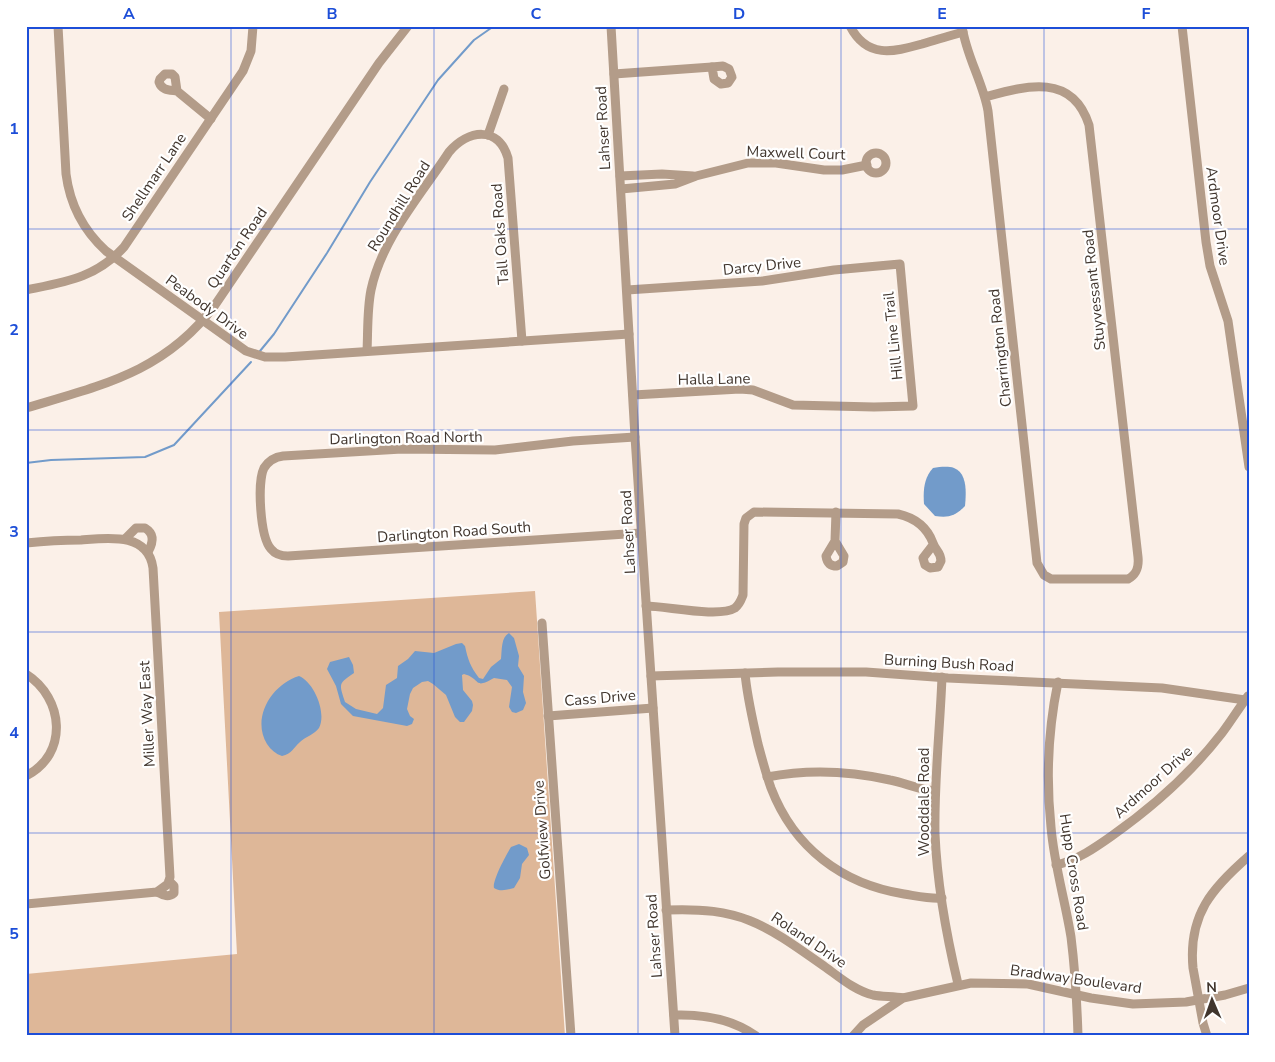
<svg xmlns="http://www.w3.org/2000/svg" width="1275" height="1062" viewBox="0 0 1275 1062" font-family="'Nunito Sans',sans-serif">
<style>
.green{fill:#deb798}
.water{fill:#729bca}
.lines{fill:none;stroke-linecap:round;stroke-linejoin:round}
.stream{stroke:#729bca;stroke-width:2}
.minor{stroke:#b39c89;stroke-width:9}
.grid{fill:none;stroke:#1d4ed8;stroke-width:1;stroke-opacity:0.55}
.labels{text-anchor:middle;stroke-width:4.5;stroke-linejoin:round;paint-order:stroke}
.street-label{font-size:15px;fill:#40352d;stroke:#fff}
.neatline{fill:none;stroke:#1d4ed8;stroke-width:2}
.grid-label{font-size:16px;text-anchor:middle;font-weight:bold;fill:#1d4ed8}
</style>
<rect width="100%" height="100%" fill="#fbf0e8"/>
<polygon class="green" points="535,591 565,1036 26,1036 26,974 237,954 219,612"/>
<g class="water">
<path d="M933 468C940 467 948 466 954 468 968 473 966 495 965 506 955 516 949 518 935 516L924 504C923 490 924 478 933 468Z"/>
<path d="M509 633 514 638 519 656 518 666 524 676 523 692 526 703 523 710 516 713 512 712 509 707 512 687 507 680 494 678C473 690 482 679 464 674L462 675 463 690 472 701 473 705 472 711 464 722H460L455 717 446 695 433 684 428 681 422 682 413 688 410 694 407 709 410 716 414 719 412 724 407 726 353 716 341 704 336 686 327 669 330 662 349 657 353 665 354 673C338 684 339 683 345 702L356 709 377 714 383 708 386 685 397 678 398 666 408 659 415 651 434 653 456 644 462 643 465 646C468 660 470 666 479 678L483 679 491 667 501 659C502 650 501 637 509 633Z"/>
<path d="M299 676C314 682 327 713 319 728 315 734 305 737 300 742 293 748 292 754 282 756 276 754 271 750 267 744 251 718 272 684 299 676Z"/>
<path d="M519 844 527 848 529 855 522 864 520 878 514 888C507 890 500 892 494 888 492 881 506 855 511 847Z"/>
</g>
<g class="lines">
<g class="stream">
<polyline points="260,351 274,334 327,253 370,182 438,80 474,40 494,26"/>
<polyline points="26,463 51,460 145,457 174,445 251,362"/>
</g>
<g class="minor">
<path d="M58 26 66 174C70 205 83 230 106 251L246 351 265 357H285L629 334"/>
<polyline points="611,26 635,437 675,1036"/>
<path d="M850 26C867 59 893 52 922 44 935 40 949 36 963 32"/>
<path d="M962 26C966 56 983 82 988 111L1037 563 1044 575 1051 579H1128C1137 574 1139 567 1138 557L1089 125C1072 72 1025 86 985 97"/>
<polyline points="1182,26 1206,242 1210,266 1228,321 1249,467"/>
<polygon points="723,66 729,69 732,77 728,83 721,84 714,79 712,67"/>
<polyline points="614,74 712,67"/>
<path d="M177 91C170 90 162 91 159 82L160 79 165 74H172L175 77 177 91 211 119"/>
<polyline points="488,135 504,89"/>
<circle cx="876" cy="163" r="10"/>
<polyline points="620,176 662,174 693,176"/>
<polyline points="621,189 675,184 696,176 748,163 776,163 824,170 842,170 867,165"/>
<path d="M26 290C65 282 96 278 124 247L243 71 251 51 253 26"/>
<polyline points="627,290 762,281 834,270 900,264 913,406 874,407 793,405 753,390 740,389 633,395"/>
<path d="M367 351C368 331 367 310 371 290 382 238 421 195 449 152 468 130 498 125 508 158L522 341"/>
<path d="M26 408C102 385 165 372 215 305L379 63 408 26"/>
<path d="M635 437 573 441 495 450 402 449 283 456C275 457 269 460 264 468 257 482 260 537 271 549 275 554 282 556 288 556L641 533"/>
<path d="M125 539 136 528H145C155 534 153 543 148 552"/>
<path d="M835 541 844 556 843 562 837 566C830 566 827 563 826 556L835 541 836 512"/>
<path d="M26 543C45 541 63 540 81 540 108 538 148 532 153 568L170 877 168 884 157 892 26 904"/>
<path d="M646 606C666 606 719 618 735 608 740 604 741 600 743 595L744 524 746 518 754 512 898 514C916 518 927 527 933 543 935 550 941 552 941 561L938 567 930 568 925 565 923 558 933 545"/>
<polyline points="542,623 571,1036"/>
<path d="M745 673C747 697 753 721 758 744 762 759 766 774 771 788 794 848 842 884 904 894 917 896 930 899 942 898"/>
<path d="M26 674C64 698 69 754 26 776"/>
<polyline points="651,676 778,672 866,672 948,678 1162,688 1245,700"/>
<path d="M942 677C940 729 934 781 935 834 937 881 947 938 958 984"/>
<path d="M1058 682C1048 730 1046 779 1051 827 1054 864 1065 900 1071 937 1075 969 1077 1003 1078 1036"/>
<polyline points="548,716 653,708"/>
<path d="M767 777C808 769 850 771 890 780 905 783 920 790 935 791"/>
<path d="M1056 865C1078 860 1096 847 1113 835 1154 806 1191 773 1222 733 1231 721 1239 708 1248 696"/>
<path d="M157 892C163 895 168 898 174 893V886L169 881"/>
<path d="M666 910C740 907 763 923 821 964 837 975 853 990 873 995 882 997 894 996 903 998"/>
<path d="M674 1015C703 1014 731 1018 756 1036"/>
<polyline points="853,1036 863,1025 903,998 971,983 1028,984 1091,998 1133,1004 1186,1002 1225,995 1249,988"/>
<path d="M1207 1036 1203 1023 1193 968C1188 915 1212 888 1249 856"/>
</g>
</g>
<path class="grid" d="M231 26V1036M434 26V1036M638 26V1036M841 26V1036M1044 26V1036M26 229H1249M26 430H1249M26 632H1249M26 833H1249"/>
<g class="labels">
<g class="street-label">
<text transform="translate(603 128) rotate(-93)" y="5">Lahser Road</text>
<text transform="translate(796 153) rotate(2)" y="5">Maxwell Court</text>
<text transform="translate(154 177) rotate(-56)" y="5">Shellmarr Lane</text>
<text transform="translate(399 206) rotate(-58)" y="5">Roundhill Road</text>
<text transform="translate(1218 216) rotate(82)" y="5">Ardmoor Drive</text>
<text transform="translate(500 234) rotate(-94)" y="5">Tall Oaks Road</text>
<text transform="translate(237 248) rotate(-56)" y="5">Quarton Road</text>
<text transform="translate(762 266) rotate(-6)" y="5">Darcy Drive</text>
<text transform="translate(1094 290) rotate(-96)" y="5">Stuyvessant Road</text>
<text transform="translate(207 307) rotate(36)" y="5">Peabody Drive</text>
<text transform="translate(893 336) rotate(-96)" y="5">Hill Line Trail</text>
<text transform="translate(1000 348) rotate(-96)" y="5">Charrington Road</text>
<text transform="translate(714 379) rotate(-1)" y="5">Halla Lane</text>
<text transform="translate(406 438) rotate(-1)" y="5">Darlington Road North</text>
<text transform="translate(454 532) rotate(-4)" y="5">Darlington Road South</text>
<text transform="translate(628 532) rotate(-93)" y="5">Lahser Road</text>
<text transform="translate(949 663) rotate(3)" y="5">Burning Bush Road</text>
<text transform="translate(600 698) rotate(-5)" y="5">Cass Drive</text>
<text transform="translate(147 714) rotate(-93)" y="5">Miller Way East</text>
<text transform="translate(1153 782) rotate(-42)" y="5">Ardmoor Drive</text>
<text transform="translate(924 802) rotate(-90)" y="5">Wooddale Road</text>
<text transform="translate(542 830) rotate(-94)" y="5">Golfview Drive</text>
<text transform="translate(1074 872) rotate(81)" y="5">Hupp Cross Road</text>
<text transform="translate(654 936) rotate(-94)" y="5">Lahser Road</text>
<text transform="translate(809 940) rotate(34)" y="5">Roland Drive</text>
<text transform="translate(1076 979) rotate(8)" y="5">Bradway Boulevard</text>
</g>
</g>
<rect width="1275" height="1062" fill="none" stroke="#ffffff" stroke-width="55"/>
<g transform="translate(1212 1000) rotate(358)" stroke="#ffffff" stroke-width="4" paint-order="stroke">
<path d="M0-4L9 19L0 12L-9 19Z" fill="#40352d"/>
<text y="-8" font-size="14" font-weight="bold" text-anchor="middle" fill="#40352d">N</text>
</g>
<rect x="28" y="28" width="1220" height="1006" class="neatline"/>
<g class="grid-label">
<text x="129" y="19">A</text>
<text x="332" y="19">B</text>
<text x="536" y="19">C</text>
<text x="739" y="19">D</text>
<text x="942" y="19">E</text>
<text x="1146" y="19">F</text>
<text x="14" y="134">1</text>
<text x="14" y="335">2</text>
<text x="14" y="537">3</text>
<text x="14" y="738">4</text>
<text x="14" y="939">5</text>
</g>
</svg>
